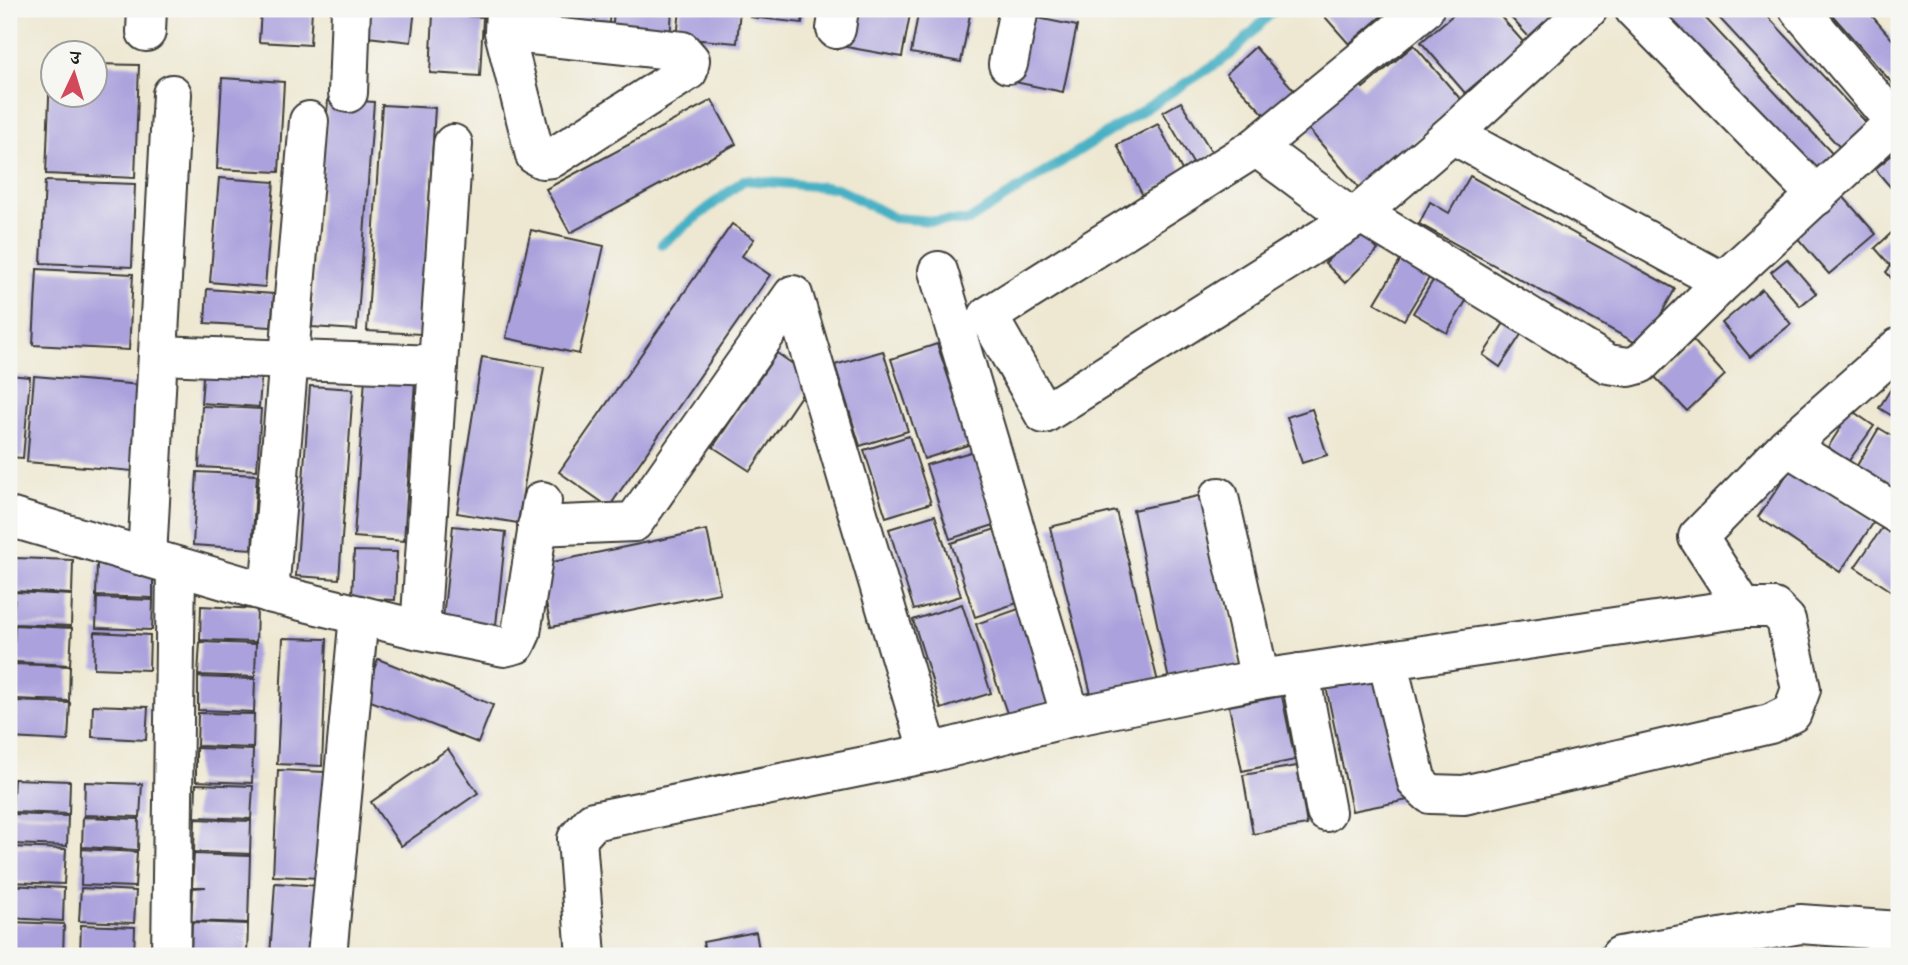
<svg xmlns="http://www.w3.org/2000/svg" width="1908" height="965" viewBox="0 0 1908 965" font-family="Cardo,'Noto Serif Devanagari',serif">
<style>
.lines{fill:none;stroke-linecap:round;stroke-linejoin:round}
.stream{stroke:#46b0c4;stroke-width:10}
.building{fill:#aba2dd}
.minor-casing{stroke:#3c3b37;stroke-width:42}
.minor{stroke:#fff;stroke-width:38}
</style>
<rect width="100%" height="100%" fill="#f6f6f2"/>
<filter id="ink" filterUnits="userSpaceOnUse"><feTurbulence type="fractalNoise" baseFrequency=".0143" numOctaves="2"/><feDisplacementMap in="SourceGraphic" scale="14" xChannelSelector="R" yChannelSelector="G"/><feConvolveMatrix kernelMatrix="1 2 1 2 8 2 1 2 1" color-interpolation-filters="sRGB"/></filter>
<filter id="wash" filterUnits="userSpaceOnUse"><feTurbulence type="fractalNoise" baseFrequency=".00686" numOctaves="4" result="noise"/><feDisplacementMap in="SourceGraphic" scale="28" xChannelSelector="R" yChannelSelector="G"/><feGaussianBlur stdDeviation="1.57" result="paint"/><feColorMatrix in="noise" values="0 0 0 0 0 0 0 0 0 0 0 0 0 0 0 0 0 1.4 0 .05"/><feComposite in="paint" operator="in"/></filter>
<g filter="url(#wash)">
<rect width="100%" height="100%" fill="#eee8d2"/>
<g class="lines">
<polyline class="stream" points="662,244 744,180 837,188 894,218 933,221 968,221 1230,55 1275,9"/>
</g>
<g id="blocks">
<g class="building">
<polygon points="261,9 312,9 310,45 259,42"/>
<polygon points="362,9 415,9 411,42 359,36"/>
<polygon points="556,9 610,9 609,23 555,19"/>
<polygon points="614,9 672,9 670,40 612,35"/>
<polygon points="680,9 740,9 737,43 677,38"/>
<polygon points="751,9 804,9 802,23 750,17"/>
<polygon points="853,9 911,9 902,57 846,47"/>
<polygon points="919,9 971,9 961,62 911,53"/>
<polygon points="1042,9 1078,9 1077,17"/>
<polygon points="1318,9 1383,9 1386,12 1349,44"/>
<polygon points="1460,9 1494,9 1524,43 1465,93 1421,42"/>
<polygon points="1503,9 1559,9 1529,37"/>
<polygon points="1655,9 1697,9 1841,163 1819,183"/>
<polygon points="1711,9 1761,9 1874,131 1847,155"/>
<polygon points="1827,9 1866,9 1899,47 1899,91"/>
<polygon points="433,14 483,17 480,76 430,73"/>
<polygon points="1023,15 1077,26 1063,92 1010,81"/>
<polygon points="1414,45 1462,101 1359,188 1299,118 1351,74 1363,88"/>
<polygon points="1255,47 1294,90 1266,116 1226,74"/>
<polygon points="94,64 139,65 135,178 46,174 50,73 52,73 52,94 94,94"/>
<polygon points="222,78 284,82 279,172 217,169"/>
<polygon points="328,99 374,102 357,330 312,327"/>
<polygon points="712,100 736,144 570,233 546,189"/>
<polygon points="1181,102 1213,154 1194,165 1163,112"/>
<polygon points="382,105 435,108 421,334 367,331"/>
<polygon points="1158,124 1184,174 1143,196 1117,145"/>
<polygon points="1892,155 1899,164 1899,197 1875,169"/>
<polygon points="1470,176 1675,289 1643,347 1419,224 1430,202 1449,213"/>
<polygon points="219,178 274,182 265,287 210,282"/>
<polygon points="45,181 135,184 132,267 41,263"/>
<polygon points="1841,194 1876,234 1829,274 1794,234"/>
<polygon points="732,224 754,239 742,256 770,275 609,507 559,472"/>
<polygon points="1899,226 1899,287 1886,272 1891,266 1875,248"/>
<polygon points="531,230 604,246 579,354 506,338"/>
<polygon points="1358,230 1378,250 1345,283 1325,263"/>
<polygon points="1403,256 1432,273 1404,320 1375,303"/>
<polygon points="1787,259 1816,293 1800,306 1771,272"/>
<polygon points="37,269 133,274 129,350 33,345"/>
<polygon points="1437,274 1470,294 1447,333 1413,313"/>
<polygon points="207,289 274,294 271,327 205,323"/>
<polygon points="1762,289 1791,324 1750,357 1722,323"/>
<polygon points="1512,311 1529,322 1500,367 1483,355"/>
<polygon points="1693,340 1725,375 1687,411 1654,376"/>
<polygon points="937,344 971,444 924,459 891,359"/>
<polygon points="883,351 908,431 860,446 835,365"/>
<polygon points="777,353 813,378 750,471 713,447"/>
<polygon points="482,357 544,367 518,523 457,513"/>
<polygon points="204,365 262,369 259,407 201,403"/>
<polygon points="9,375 30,377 23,458 9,457"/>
<polygon points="34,376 141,385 133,471 27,462"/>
<polygon points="1899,376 1899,420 1879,408"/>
<polygon points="365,378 415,381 404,541 354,537"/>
<polygon points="310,386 353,389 339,579 296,576"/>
<polygon points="202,406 261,409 257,470 199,467"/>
<polygon points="1845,406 1874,426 1848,462 1828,447 1841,427 1834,422"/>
<polygon points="1312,409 1327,455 1302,463 1287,417"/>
<polygon points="1879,428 1899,440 1899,495 1855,469"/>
<polygon points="909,436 931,503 886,517 864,450"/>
<polygon points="974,451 997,524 950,539 926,465"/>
<polygon points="1792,467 1874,522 1840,572 1758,517"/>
<polygon points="197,472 257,475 252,549 193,545"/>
<polygon points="1203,495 1239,666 1169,680 1133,510"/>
<polygon points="1116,511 1158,682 1092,698 1050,527"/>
<polygon points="935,515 961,596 914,610 889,529"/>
<polygon points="453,526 506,532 495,634 442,628"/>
<polygon points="1882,528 1899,539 1899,596 1855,567"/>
<polygon points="996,529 1020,602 975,617 951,543"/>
<polygon points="707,530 720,593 551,627 538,565"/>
<polygon points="354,551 397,552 395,600 352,598"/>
<polygon points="15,558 73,560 72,594 13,591"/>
<polygon points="97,563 153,565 153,598 96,596"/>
<polygon points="15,592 72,595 71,626 13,624"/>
<polygon points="97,598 153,600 152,630 96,628"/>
<polygon points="962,604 991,693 941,709 913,620"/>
<polygon points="201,606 257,609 256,642 200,640"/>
<polygon points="1024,607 1055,700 1008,716 976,624"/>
<polygon points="15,625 72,628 70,665 13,662"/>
<polygon points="95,632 150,635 149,670 94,668"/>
<polygon points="283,638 327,639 322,766 277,764"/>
<polygon points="200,642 256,644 255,677 198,675"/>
<polygon points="378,659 493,705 478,743 363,698"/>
<polygon points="13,664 70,666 69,701 12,699"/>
<polygon points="1380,666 1408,800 1352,811 1324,677"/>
<polygon points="198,677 255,679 254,712 198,710"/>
<polygon points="1282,696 1295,760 1242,771 1229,706"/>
<polygon points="11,701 70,703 68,741 10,738"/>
<polygon points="93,705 148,707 146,740 92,737"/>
<polygon points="198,713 254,714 253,748 197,746"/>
<polygon points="196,748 253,750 252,783 196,781"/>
<polygon points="448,749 478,793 401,846 371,802"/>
<polygon points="1297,766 1307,825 1253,834 1243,775"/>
<polygon points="278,770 325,772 321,878 273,876"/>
<polygon points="14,779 70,781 69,814 12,812"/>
<polygon points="85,782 142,784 140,817 84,815"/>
<polygon points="196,784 253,786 251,819 195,817"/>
<polygon points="12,814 68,816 67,846 11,844"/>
<polygon points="83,817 139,819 138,850 82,847"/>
<polygon points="195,819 251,821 250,854 194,852"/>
<polygon points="11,847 66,849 64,884 9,882"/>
<polygon points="82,849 137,852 135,887 81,885"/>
<polygon points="194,854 250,856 248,923 191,921 193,888 206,887 192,887"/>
<polygon points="275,883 321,886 316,956 270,956"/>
<polygon points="9,885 64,888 63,921 9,918"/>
<polygon points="81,888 136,891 134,923 79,921"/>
<polygon points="10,922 64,924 63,956 9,955"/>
<polygon points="192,922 248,924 247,956 191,955"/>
<polygon points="81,925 135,927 134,956 80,956"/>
<polygon points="756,932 760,956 706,956 703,942"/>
</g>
</g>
</g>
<g filter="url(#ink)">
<use href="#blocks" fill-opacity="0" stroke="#3c3b37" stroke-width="2"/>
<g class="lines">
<g class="minor-casing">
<g id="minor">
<polyline points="1424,9 1256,147 988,316 1044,414 1353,219 1452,134 1588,9"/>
<polyline points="1634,9 1817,196"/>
<polyline points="1799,9 1899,127"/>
<polyline points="836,29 839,9"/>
<polyline points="146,32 147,9"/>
<polyline points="504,32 682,51 690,60 688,71 552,158 542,159 535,155 504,32 505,9"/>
<polyline points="1008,64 1019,9"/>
<polyline points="348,93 351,9"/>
<polyline points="1452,134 1723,282"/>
<polyline points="1256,147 1353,219"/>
<polyline points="1360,213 1608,364 1629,367 1640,364 1723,282 1895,122"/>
<polyline points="938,271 1071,717"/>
<polyline points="158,355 438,365"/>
<polyline points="1787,446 1899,515"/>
<polyline points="1219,497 1260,679"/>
<polyline points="9,517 269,593 420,630 504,647 516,644 521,633 542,501"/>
<polyline points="537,526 634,522 793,295 929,753"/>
<polyline points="147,557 172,94"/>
<polyline points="269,593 309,121"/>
<polyline points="1744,608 1698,537 1787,446 1899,347"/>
<polyline points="420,630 453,144"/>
<polyline points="1300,673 1326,812"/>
<polyline points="171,956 176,566"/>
<polyline points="327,956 359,615"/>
<polyline points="586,956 577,839 593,821 929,753 1071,717 1260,679 1744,608 1774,608 1786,620 1801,689 1792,713 1770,724 1464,795 1430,794 1417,782 1387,660"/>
<polyline points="1620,956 1800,924 1899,931"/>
</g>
</g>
<use href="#minor" class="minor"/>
</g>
</g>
<rect width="1908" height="965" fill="none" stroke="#f6f6f2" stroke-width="35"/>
<g transform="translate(74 74) rotate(4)"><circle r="33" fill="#f6f6f2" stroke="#9f9f9c" stroke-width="2"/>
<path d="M0-5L12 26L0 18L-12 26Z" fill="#d1495b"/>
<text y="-10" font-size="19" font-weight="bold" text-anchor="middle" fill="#1c1c1c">उ</text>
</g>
</svg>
